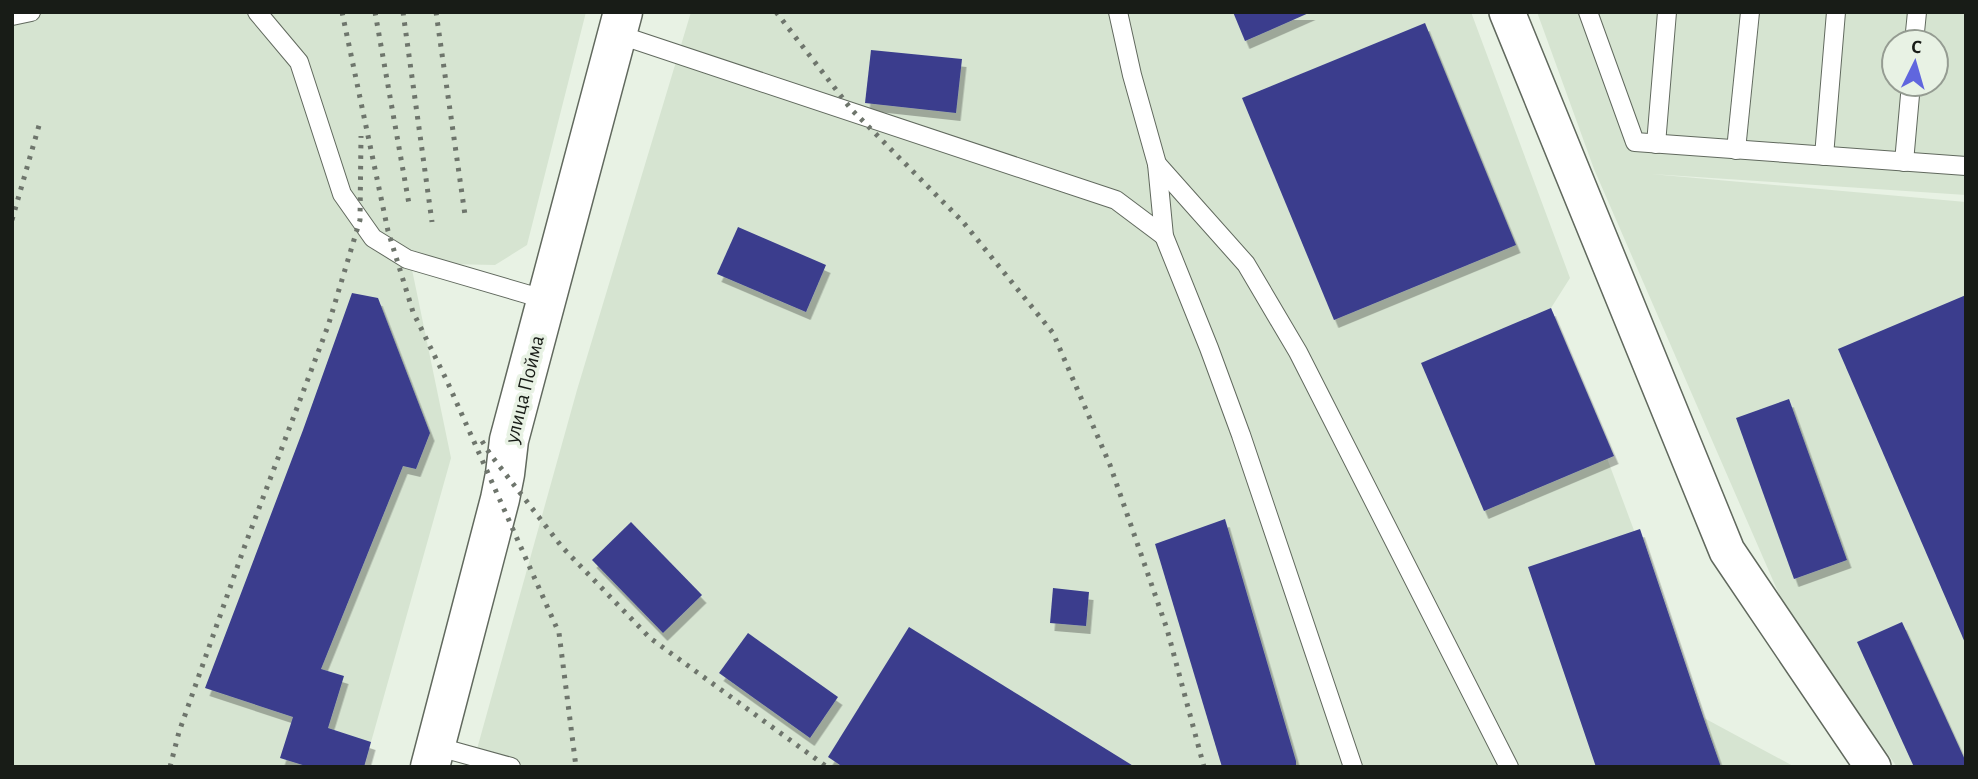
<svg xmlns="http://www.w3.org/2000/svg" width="1978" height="779" viewBox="0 0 1978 779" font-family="'Alegreya Sans',sans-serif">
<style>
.built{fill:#d6e4d1;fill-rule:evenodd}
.building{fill:#3a3e8d;filter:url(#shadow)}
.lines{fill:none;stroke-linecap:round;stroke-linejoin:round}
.lane-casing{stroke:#61695e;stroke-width:20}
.street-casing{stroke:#61695e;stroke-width:38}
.secondary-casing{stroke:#61695e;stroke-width:41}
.lane{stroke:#fff;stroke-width:18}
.street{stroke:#fff;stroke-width:35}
.secondary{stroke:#fff;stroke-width:38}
.rail{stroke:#6e756c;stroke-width:5;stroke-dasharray:3.5 7;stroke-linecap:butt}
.labels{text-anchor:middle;stroke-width:7;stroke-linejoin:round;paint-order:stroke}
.street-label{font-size:21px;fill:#181c17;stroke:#e8f2e4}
</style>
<defs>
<filter id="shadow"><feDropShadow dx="4.5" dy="8" stdDeviation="0" flood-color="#0004"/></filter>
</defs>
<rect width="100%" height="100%" fill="#e8f2e4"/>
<g class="built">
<polygon points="12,12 586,12 527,245 495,265 448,264 409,255 451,458 364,767 12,767"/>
<polygon points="691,12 1471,12 1570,278 1551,308 1704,718 1795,767 472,767 577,390"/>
<path d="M1537 12H1966V195L1651 174 1966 202V767H1897L1785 608 1594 169ZM1894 42H1936V84H1894Z"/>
</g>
<g class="building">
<polygon points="1233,12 1311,12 1245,41"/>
<polygon points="1425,23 1516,245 1334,320 1242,98"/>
<polygon points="871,50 962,59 956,113 865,103"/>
<polygon points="738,227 826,265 806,312 717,274"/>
<polygon points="352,293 378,298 430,433 416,469 403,466 321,669 344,676 328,728 371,742 364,767 309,767 280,758 293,717 205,688 303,430"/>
<polygon points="1966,295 1966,645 1838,349"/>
<polygon points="1551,308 1614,456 1484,511 1421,363"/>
<polygon points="1789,399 1847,560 1794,579 1736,418"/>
<polygon points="1225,519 1296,761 1296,767 1222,767 1155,544"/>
<polygon points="631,522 702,595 663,633 592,560"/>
<polygon points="1640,529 1704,719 1721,767 1596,767 1528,567"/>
<polygon points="1053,588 1089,592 1086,626 1050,623"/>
<polygon points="1902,622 1966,762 1966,767 1914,767 1857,642"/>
<polygon points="909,627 1135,767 843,767 828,757"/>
<polygon points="748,633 838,697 810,738 719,673"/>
</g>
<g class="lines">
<g class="lane-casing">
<g id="lane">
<polyline points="257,12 299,62 342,194 373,238 407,259 547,300"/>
<polyline points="1118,12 1132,75 1157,164 1164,236 1209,348 1241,435 1353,767"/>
<polyline points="1588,12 1635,142 1966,166"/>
<polyline points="12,16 31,12"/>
<polyline points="617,34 1116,200 1164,236"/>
<polyline points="1914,42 1917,12"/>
<polyline points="1656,144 1667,12"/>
<polyline points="1736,150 1750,12"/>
<polyline points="1824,156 1836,12"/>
<polyline points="1904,162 1911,84"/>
<polyline points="1157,164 1246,264 1298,352 1509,767"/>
<polyline points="435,746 511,767"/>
</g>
</g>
<g class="street-casing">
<polyline id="street" points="1507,12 1727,551 1873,767"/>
</g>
<g class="secondary-casing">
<polyline id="secondary" points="430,767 500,499 505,474 509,440 623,12"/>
</g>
<use href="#lane" class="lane"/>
<use href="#street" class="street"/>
<use href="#secondary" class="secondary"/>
<g class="rail">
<polyline points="342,12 388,231 413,312 447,381 559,633 576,767"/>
<polyline points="375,12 409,204"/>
<polyline points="403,12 432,222"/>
<polyline points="436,12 465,215"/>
<polyline points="776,12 851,109 963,222 1053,333 1110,465 1167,629 1204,767"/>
<polyline points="12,220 40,122"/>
<polyline points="482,441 490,454 562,547 650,638 827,767"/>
<polyline points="170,767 179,732 244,548 328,326 360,220 361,136"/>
</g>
</g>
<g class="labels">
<g class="street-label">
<text transform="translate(524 389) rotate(-76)" y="7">улица Пойма</text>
</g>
</g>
<rect width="1978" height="779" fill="none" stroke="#181c17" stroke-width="28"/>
<g transform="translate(1915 63) rotate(5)"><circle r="33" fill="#e8f2e4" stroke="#959c92" stroke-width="2"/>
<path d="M0-5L12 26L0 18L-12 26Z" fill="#6066de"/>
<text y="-10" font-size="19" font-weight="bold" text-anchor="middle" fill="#181c17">С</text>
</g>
</svg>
